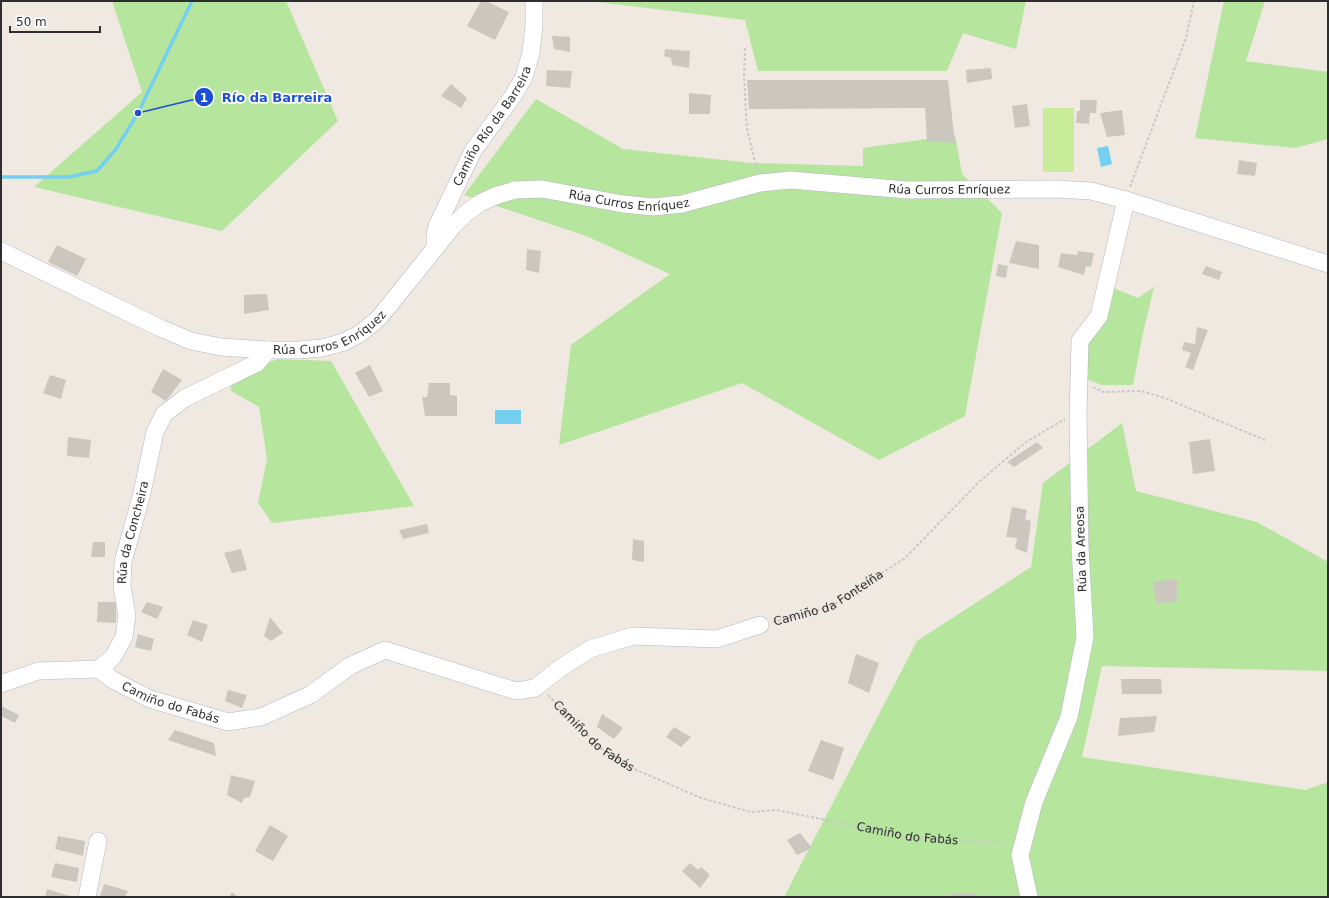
<svg xmlns="http://www.w3.org/2000/svg" width="1329" height="898" viewBox="0 0 1329 898" font-family="'DejaVu Sans',sans-serif">
<style>
.green{fill:#b6e59e}
.pitch{fill:#c9ec9a}
.water{fill:#75cff0}
.lines{fill:none;stroke-linecap:round;stroke-linejoin:round}
.stream{stroke:#75cff0;stroke-width:3.5}
.building{fill:#cbc7bf}
.minor-casing{stroke:#b4b7c1;stroke-width:18}
.path{stroke:#c9c9c9;stroke-width:2;stroke-dasharray:3 2;stroke-linecap:butt}
.minor{stroke:#fff;stroke-width:17}
.labels{text-anchor:middle;stroke-width:3.5;stroke-linejoin:round;paint-order:stroke}
.street-label{font-size:12px;fill:#2e2e2e;stroke:#fff}
.leader{fill:none;stroke:#1d4ed8;stroke-width:1.5}
.callout-dot{fill:#1d4ed8;stroke:#fff;stroke-width:1.5}
.mark-label{font-size:12px;text-anchor:middle;font-weight:bold;fill:#fff}
.callout-label{font-size:13px;text-anchor:middle;font-weight:bold;fill:#1d4ed8;stroke:#fff;stroke-width:3.5;stroke-linejoin:round;paint-order:stroke}
</style>
<rect width="100%" height="100%" fill="#efe9e1"/>
<g class="green">
<polygon points="112,1 286,1 338,121 222,231 34,187 142,92"/>
<polygon points="590,1 1026,1 1016,49 963,33 947,71 758,71 745,20"/>
<polygon points="1224,1 1265,1 1246,61 1328,72 1328,139 1295,148 1195,138"/>
<polygon points="536,99 623,149 751,163 863,166 863,148 955,135 962,174 1002,213 965,416 879,460 742,383 559,445 571,345 670,274 586,236 464,195"/>
<polygon points="1154,287 1143,333 1133,385 1102,385 1084,378 1086,343 1113,288 1138,298"/>
<polygon points="277,359 331,361 414,506 272,523 258,503 267,459 259,407 231,391 230,381"/>
<polygon points="1122,423 1136,491 1257,522 1328,562 1328,671 1102,666 1082,757 1306,790 1328,782 1328,897 784,897 917,641 1031,567 1043,483"/>
</g>
<rect class="pitch" x="1043" y="108" width="31" height="64"/>
<g class="water">
<polygon points="1108,146 1112,164 1101,167 1097,148"/>
<rect x="495" y="410" width="26" height="14"/>
</g>
<g class="lines">
<polyline class="stream" points="1,177 69,177 97,171 116,149 138,113 192,1"/>
</g>
<g class="building">
<polygon points="481,1 486,1 509,12 495,40 467,26"/>
<polygon points="552,36 570,37 570,52 554,49"/>
<polygon points="665,49 690,51 689,68 672,65 671,58 664,56"/>
<polygon points="991,68 992,79 967,83 966,70"/>
<polygon points="547,70 572,71 570,88 546,86"/>
<polygon points="747,80 948,80 955,143 927,141 925,108 749,109"/>
<polygon points="451,84 467,98 461,108 441,96"/>
<polygon points="689,93 711,95 710,114 689,114"/>
<polygon points="1080,100 1097,100 1096,113 1090,113 1089,124 1076,123 1077,111 1080,111"/>
<polygon points="1027,104 1030,126 1015,128 1012,106"/>
<polygon points="1122,110 1125,135 1107,137 1100,113"/>
<polygon points="1239,160 1257,163 1255,176 1237,174"/>
<polygon points="1016,241 1039,245 1039,269 1009,263"/>
<polygon points="57,245 86,259 77,276 48,262"/>
<polygon points="527,249 541,251 539,273 526,270"/>
<polygon points="1078,251 1094,253 1091,267 1086,266 1084,275 1058,267 1061,253 1077,255"/>
<polygon points="998,264 1008,266 1006,278 996,276"/>
<polygon points="1206,266 1222,272 1219,280 1202,274"/>
<polygon points="267,294 269,310 244,314 244,295"/>
<polygon points="1197,327 1208,330 1193,370 1185,367 1191,353 1182,350 1184,342 1195,344"/>
<polygon points="370,365 383,391 369,397 355,373"/>
<polygon points="163,369 182,380 166,401 151,392"/>
<polygon points="50,375 66,380 61,399 43,393"/>
<polygon points="429,383 450,383 450,395 457,396 457,416 425,416 422,397 427,397"/>
<polygon points="68,437 91,440 89,458 67,456"/>
<polygon points="1210,439 1215,471 1193,474 1189,442"/>
<polygon points="1037,442 1043,448 1014,467 1007,462"/>
<polygon points="1012,507 1027,510 1025,519 1031,521 1027,553 1015,548 1017,538 1006,537"/>
<polygon points="427,524 429,533 403,539 399,530"/>
<polygon points="633,539 644,541 644,562 632,560"/>
<polygon points="93,542 105,542 105,557 91,557"/>
<polygon points="241,549 247,570 232,573 224,553"/>
<polygon points="1177,579 1177,602 1156,603 1153,582"/>
<polygon points="98,602 116,602 116,623 97,622"/>
<polygon points="147,602 163,607 157,619 141,612"/>
<polygon points="270,617 283,633 271,641 264,636"/>
<polygon points="193,620 208,625 202,642 187,635"/>
<polygon points="138,634 154,639 151,651 135,647"/>
<polygon points="856,654 879,663 869,693 848,683"/>
<polygon points="1121,679 1161,679 1162,694 1122,694"/>
<polygon points="228,690 247,695 242,708 225,701"/>
<polygon points="1,706 19,715 15,723 1,716"/>
<polygon points="602,714 623,728 614,739 597,727"/>
<polygon points="1157,716 1154,732 1118,736 1120,718"/>
<polygon points="674,727 691,737 681,747 666,737"/>
<polygon points="175,730 214,743 216,756 168,740"/>
<polygon points="821,740 844,748 833,780 808,771"/>
<polygon points="231,775 255,781 250,797 244,798 242,803 227,795"/>
<polygon points="270,825 288,836 273,861 255,851"/>
<polygon points="800,833 812,848 797,855 787,840"/>
<polygon points="58,836 85,841 83,856 55,849"/>
<polygon points="55,863 79,868 77,882 51,877"/>
<polygon points="690,863 698,870 701,867 710,875 700,888 682,871"/>
<polygon points="104,884 128,891 125,897 100,896"/>
<polygon points="47,889 73,897 45,897"/>
<polygon points="232,892 238,897 229,897"/>
<polygon points="977,893 976,897 950,897 950,894"/>
</g>
<g class="lines">
<g class="minor-casing">
<g id="minor">
<path id="s3" d="M435 248V235L437 226 473 151 513 96 524 77 531 53 534 25V1"/>
<path id="s4" d="M1 251 158 327 191 341 221 347 268 350H299L322 348 344 342 361 333 379 318 453 226 466 213 480 203 495 196 515 190 542 189 623 204 653 207 682 204 760 183 791 180 907 190 1056 189 1091 191 1126 200 1328 264"/>
<path id="s5" d="M99 669 113 680 150 699 228 722 261 717 310 695 350 666 385 650 516 691 535 688 559 669 590 649 633 636 717 639 760 625"/>
<path id="s6" d="M1 684 38 671 99 669 113 657 124 637 127 616 122 586 123 562 141 497 155 432 164 414 185 398 257 363 268 350"/>
<polyline points="87,897 98,841"/>
<polyline points="1029,897 1020,855 1034,802 1069,717 1085,637 1080,547 1078,414 1080,341 1099,316 1126,200"/>
</g>
</g>
<g class="path">
<polyline points="745,48 744,75 747,129 757,170"/>
<polyline points="1130,187 1186,38 1194,1"/>
<polyline points="1093,387 1103,392 1141,391 1165,398 1267,441"/>
<path id="s1" d="M773 622 830 607 905 558 980 481 1026 442 1065 419"/>
<path id="s2" d="M548 695 600 748 632 768 701 798 751 812 776 810 911 837 1009 844"/>
</g>
<use href="#minor" class="minor"/>
</g>
<g class="labels">
<g class="street-label">
<text dy="4" stroke="none"><textPath href="#s3" startOffset="137">Camiño Río da Barreira</textPath></text>
<text dy="4" stroke="none"><textPath href="#s4" startOffset="1038">Rúa Curros Enríquez</textPath></text>
<text dy="4" stroke="none"><textPath href="#s4" startOffset="714">Rúa Curros Enríquez</textPath></text>
<text dy="4" stroke="none"><textPath href="#s4" startOffset="354">Rúa Curros Enríquez</textPath></text>
<text dy="4" stroke="none"><textPath href="#s6" startOffset="248">Rúa da Concheira</textPath></text>
<text transform="translate(1081 549) rotate(-92)" y="4">Rúa da Areosa</text>
<text dy="4" stroke="none"><textPath href="#s1" startOffset="61">Camiño da Fonteíña</textPath></text>
<text dy="4" stroke="none"><textPath href="#s5" startOffset="80">Camiño do Fabás</textPath></text>
<text dy="4" stroke="none"><textPath href="#s2" startOffset="62">Camiño do Fabás</textPath></text>
<text dy="4" stroke="none"><textPath href="#s2" startOffset="398">Camiño do Fabás</textPath></text>
</g>
</g>
<path class="leader" d="M138 113L204 97"/>
<g class="callout-dot">
<circle cx="138" cy="113" r="4"/>
<circle cx="204" cy="97" r="10"/>
</g>
<g class="mark-label">
<text x="204" y="102">1</text>
</g>
<g class="callout-label">
<text x="277" y="102">Río da Barreira</text>
</g>
<rect width="1329" height="898" fill="none" stroke="#2e2e2e" stroke-width="4"/>
<path d="M10 26v6h90v-6" fill="none" stroke="#2e2e2e" stroke-width="2"/>
<text x="16" y="26" font-size="12" fill="#2e2e2e" stroke="#ffffff" stroke-width="3" paint-order="stroke">50 m</text>
</svg>
